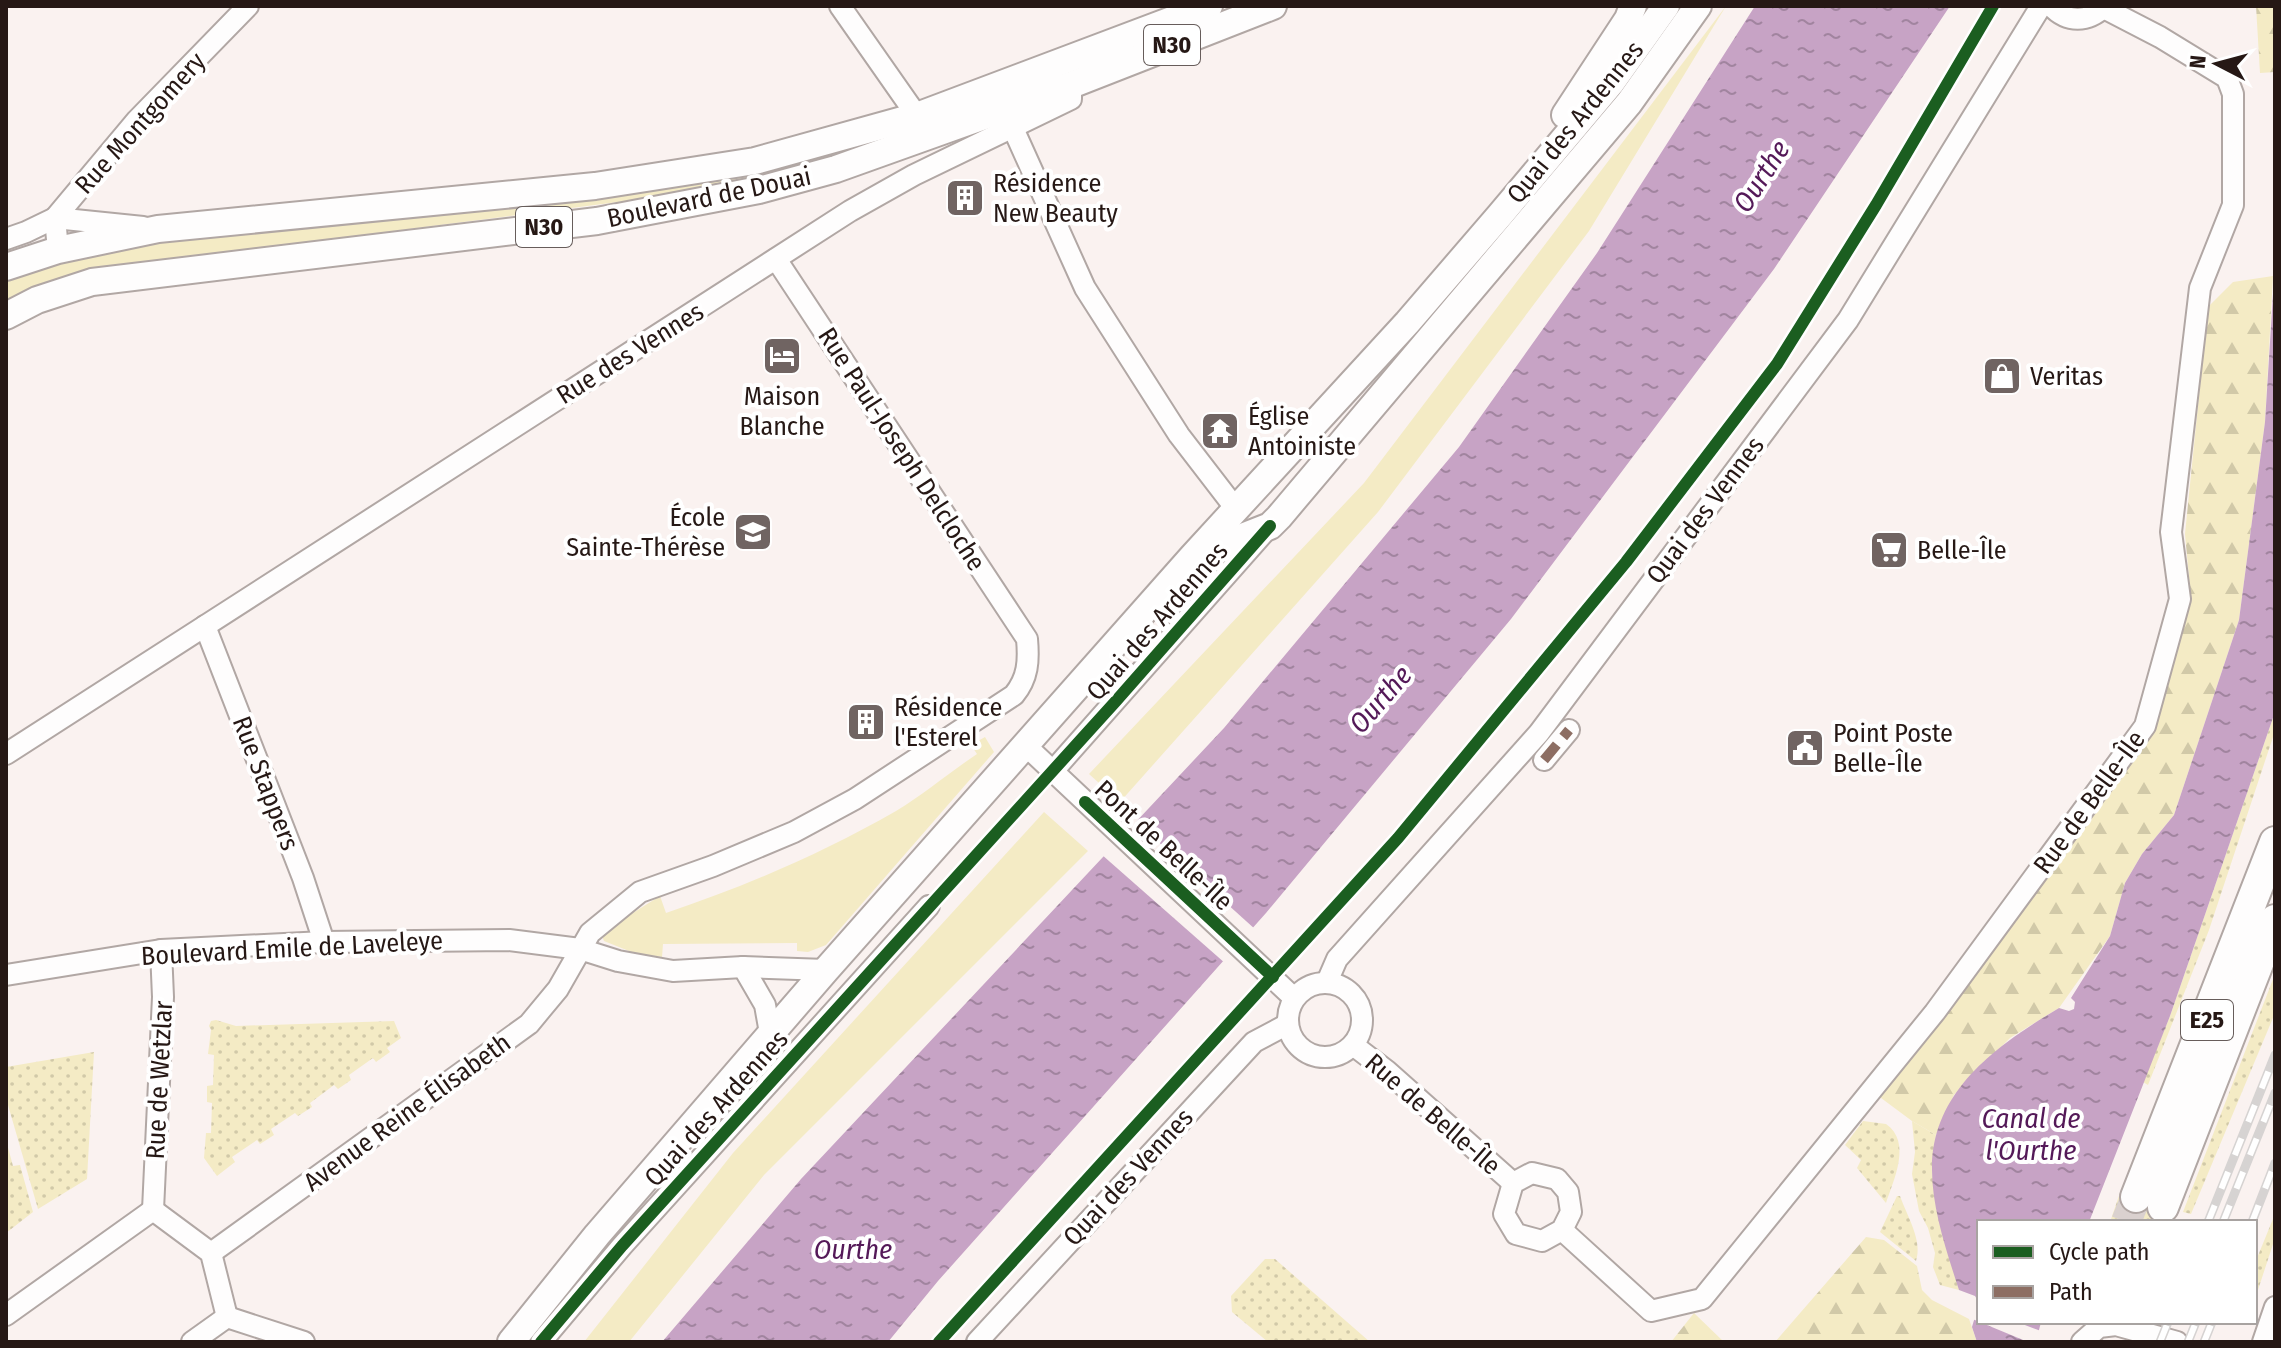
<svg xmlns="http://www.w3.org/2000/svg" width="2281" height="1348" viewBox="0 0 2281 1348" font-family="'Fira Sans Condensed',sans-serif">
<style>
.grass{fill:url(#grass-dots)}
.forest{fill:url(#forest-firs)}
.garden{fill:#f4ebc5}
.water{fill:url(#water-ripples)}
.pier{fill:#faf2f0}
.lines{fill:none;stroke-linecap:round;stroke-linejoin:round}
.highway-tunnel{stroke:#dad1cf;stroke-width:30;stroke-dasharray:30 15;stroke-linecap:butt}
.minor-casing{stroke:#b1a7a4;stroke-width:24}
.major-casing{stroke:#b1a7a4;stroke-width:30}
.highway-casing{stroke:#b1a7a4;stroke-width:34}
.minor{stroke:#fefdfd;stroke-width:20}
.major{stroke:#fefdfd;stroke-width:26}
.highway{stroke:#fefdfd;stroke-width:30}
.rail-casing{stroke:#d6d3d2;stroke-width:9}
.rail{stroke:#fff;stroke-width:6;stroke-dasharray:18;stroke-linecap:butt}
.quiet{stroke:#8d6e63;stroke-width:10;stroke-dasharray:20 10;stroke-linecap:butt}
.cycleway-casing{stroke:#fff;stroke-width:17}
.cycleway{stroke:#1b5e20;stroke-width:12}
.labels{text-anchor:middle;stroke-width:8;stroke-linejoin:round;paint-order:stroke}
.shield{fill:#fff;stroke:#675d5b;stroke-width:2}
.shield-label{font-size:24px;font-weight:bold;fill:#261815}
.street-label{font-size:26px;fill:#261815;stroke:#fff}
.poi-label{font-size:26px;fill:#261815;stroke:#fff;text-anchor:start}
.water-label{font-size:28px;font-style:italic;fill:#541958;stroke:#fff}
</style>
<defs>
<pattern id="grass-dots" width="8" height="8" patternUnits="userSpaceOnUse" patternTransform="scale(2)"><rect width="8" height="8" fill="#f4ebc5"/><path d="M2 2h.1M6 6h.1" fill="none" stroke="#d1c9a8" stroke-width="1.8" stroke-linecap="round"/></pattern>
<pattern id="forest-firs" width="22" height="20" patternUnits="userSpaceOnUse" patternTransform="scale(2)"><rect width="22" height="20" fill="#f4ebc5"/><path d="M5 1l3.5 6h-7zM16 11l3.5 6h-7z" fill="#d1c9a8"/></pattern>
<pattern id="water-ripples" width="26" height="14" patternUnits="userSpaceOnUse" patternTransform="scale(2)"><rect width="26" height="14" fill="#c7a3c5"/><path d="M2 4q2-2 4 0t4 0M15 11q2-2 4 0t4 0" fill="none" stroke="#a1849f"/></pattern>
</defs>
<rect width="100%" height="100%" fill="#faf2f0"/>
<g class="grass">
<polygon points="2275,712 2275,731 2209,930 2148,1085 2143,1082 2170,1016"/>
<polygon points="2275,974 2275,1013 2191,1214 2183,1212"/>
<polygon points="216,1020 236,1026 394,1021 401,1038 387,1048 390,1052 376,1062 373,1058 349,1075 351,1080 338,1089 334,1085 310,1103 312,1107 298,1116 295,1113 271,1129 274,1135 260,1144 257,1140 232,1157 235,1162 217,1176 204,1158 206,1133 211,1133 212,1103 207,1102 207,1086 213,1085 214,1055 208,1054 211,1030 209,1026 211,1021"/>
<polygon points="94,1052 87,1179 38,1209 6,1098 6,1067"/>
<path d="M1863 1121 1886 1124C1912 1142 1894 1179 1886 1203L1857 1168 1861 1160 1845 1145Z"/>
<polygon points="1912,1121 1936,1135 1932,1169 1937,1211 1959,1290 1940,1285 1933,1267 1935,1253 1928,1228 1919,1211 1912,1174 1915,1152"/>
<polygon points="6,1140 13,1166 20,1165 33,1212 6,1233"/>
<polygon points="2120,1193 2176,1216 2174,1222 2110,1222"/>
<path d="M1897 1196H1900C1907 1216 1923 1241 1916 1261L1880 1232Z"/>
<polygon points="2275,1214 2275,1238 2255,1299 2255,1263"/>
<polygon points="1265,1259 1275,1259 1370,1342 1268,1342 1232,1312 1231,1296"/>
</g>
<g class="forest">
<polygon points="2256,6 2275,6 2275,72 2260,73"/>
<polygon points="2273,276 2265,422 2239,620 2174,815 2142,854 2125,883 2110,936 2059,1008 2010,1038 1954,1095 1936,1135 1912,1121 1877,1095 2152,730 2191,599 2185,534 2208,307 2233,282"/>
<polygon points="1866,1237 1884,1240 1917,1266 1922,1290 1932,1300 1969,1319 1977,1342 1775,1342"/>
<polygon points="1694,1313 1724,1342 1671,1342"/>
</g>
<g class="garden">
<polygon points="1726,6 1589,231 1378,512 1120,802 1089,774 1364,483"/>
<polygon points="827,152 823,163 695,192 139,264 26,292 6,301 6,275 88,249"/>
<path d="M985 737 994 752 826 945 808 952 797 951V943L663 944 662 957 634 953 604 941 602 936 612 926 660 896 666 913C746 886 823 853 896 811 924 794 950 772 977 754L971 745Z"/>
<polygon points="1044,812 1088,851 764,1175 629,1342 584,1342 733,1153"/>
</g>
<g class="water">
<polygon points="1755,6 1950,6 1774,269 1511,619 1266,913 938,1281 888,1342 662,1342 801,1179 1224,728 1459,447 1597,253"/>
<path d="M2273 294 2275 712 2170 1016 2089 1222H1979V1322H2041L2036 1342H1977L1972 1327 1979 1303 1975 1296 1959 1290C1947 1253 1932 1209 1932 1170 1931 1090 1999 1044 2059 1008L2069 1011 2074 1009 2075 1002 2071 998 2110 936 2125 883 2142 854 2174 815 2239 620 2265 422Z"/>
</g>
<g class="pier">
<polygon points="1133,819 1256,930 1226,964 1101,854"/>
<polygon points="1974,1305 1979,1307 1979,1322 2017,1322 2041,1331 2041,1342 2028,1342 1970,1318"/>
</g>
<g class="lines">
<polyline class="highway-tunnel" points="2126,1222 2136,1197"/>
<g class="minor-casing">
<g id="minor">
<polyline points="840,6 917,116"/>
<path d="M2051 6C2067 23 2088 23 2105 6"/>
<polyline points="1012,126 1085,288 1179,435 1236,509"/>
<polyline points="6,239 26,232 55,218 143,227"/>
<polyline points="58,250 55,218 137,120 248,6"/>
<polyline points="205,626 303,878 324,942"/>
<polyline points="1024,744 1294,998"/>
<polyline points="6,754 850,211 914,175 1071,99 1071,85"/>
<polyline points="1544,760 1569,730"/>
<polyline points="1053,771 1268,528"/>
<polyline points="743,967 765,1005 770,1033"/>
<polyline points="6,975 161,950 324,942 509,940 580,949 618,961 673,971 743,967 826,970"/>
<polyline points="1327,982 1337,959 1539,733 1848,320 2041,6"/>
<circle cx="1325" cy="1020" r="37"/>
<polyline points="1353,1045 1387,1071 1513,1183"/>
<polygon points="1532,1173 1557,1179 1568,1192 1571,1212 1562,1230 1542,1241 1516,1234 1504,1214 1513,1183"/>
<polyline points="153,1210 163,997 161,950"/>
<polyline points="153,1210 211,1253 227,1317"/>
<polyline points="1562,1230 1651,1311 1702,1299 1935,1012 2145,726 2180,599 2171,532 2200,288 2233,205 2233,94 2227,78 2160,37 2104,8"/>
<path d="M211 1253 529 1024 558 989 590 933 640 892 713 866 794 832 855 799 1014 695C1028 678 1029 661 1027 639L776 259"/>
<polyline points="6,1315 153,1210"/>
<polyline points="227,1317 304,1342"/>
<polyline points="192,1342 227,1317"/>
<polyline points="541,1342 622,1246 929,906"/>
<polyline points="977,1342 1254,1042 1288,1024"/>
<polyline points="2082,1342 2099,1327 2116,1325 2177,1342"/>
<polyline points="2263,1342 2275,1307"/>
</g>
</g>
<g class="major-casing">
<g id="major">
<polyline points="1565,115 1628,19 1633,6"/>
<polyline points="6,267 58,250 158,229 595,186 755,161 917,116 1209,6"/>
<polyline points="6,316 37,300 92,282 597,221 759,190 836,169 1071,85 1273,6"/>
<polyline points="1199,554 1270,526 1279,517 1629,103 1698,6"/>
<polyline points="511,1342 597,1235 826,970 1192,557 1407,323 1500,215 1611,83 1666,6"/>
</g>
</g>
<g class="highway-casing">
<g id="highway">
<polyline points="2136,1197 2275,842"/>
<polyline points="2163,1207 2275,920"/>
</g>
</g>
<use href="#minor" class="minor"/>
<use href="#major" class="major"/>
<use href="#highway" class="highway"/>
<g class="rail-casing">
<g id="rail">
<polyline points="2208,1222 2275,1055"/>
<polyline points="2223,1222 2275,1093"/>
<polyline points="2252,1222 2275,1163"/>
<polyline points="2160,1342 2168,1322"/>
<polyline points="2188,1342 2196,1322"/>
<polyline points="2204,1342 2212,1322"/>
</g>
</g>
<use href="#rail" class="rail"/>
<polyline class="quiet" points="1544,760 1569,730"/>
<g class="cycleway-casing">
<g id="cycleway">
<polyline points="1085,802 1273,977"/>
<polyline points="541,1342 622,1246 1116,701 1270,526"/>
<polyline points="939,1342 1398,838 1626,562 1777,364 1876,205 1993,6"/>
</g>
</g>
<use href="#cycleway" class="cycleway"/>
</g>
<defs>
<g id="building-square" transform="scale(2)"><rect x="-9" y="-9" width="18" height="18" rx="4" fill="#706462" stroke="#fff"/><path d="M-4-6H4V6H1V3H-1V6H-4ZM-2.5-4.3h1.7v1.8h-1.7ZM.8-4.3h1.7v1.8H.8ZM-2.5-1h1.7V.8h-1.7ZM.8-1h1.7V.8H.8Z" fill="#fff"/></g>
<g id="hotel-square" transform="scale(2)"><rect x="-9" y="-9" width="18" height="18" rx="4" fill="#706462" stroke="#fff"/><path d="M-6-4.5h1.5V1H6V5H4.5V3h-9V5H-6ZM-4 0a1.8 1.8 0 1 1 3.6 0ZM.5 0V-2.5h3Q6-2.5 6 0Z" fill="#fff"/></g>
<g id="shop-square" transform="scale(2)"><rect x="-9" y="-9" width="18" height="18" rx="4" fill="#706462" stroke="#fff"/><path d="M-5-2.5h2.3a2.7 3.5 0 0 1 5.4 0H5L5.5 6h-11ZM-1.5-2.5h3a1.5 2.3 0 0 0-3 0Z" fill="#fff"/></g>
<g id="temple-square" transform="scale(2)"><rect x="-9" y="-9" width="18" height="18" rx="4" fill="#706462" stroke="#fff"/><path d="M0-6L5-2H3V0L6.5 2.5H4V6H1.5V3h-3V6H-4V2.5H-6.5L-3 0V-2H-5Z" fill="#fff"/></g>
<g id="school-square" transform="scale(2)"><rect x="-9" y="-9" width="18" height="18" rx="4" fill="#706462" stroke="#fff"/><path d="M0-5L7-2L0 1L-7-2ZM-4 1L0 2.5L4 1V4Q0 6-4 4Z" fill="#fff"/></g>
<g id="supermarket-square" transform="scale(2)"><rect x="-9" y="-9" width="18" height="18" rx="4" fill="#706462" stroke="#fff"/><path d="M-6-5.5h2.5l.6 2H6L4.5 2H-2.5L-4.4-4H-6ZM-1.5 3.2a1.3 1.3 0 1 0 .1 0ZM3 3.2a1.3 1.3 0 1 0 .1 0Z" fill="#fff"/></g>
<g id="civic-square" transform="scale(2)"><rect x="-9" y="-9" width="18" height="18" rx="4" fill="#706462" stroke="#fff"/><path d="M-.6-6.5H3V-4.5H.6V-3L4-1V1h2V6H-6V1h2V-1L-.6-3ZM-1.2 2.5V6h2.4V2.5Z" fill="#fff"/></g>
</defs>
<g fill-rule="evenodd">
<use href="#building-square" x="965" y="198"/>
<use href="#hotel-square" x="782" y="356"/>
<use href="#shop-square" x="2002" y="376"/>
<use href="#temple-square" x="1220" y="431"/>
<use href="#school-square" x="753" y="532"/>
<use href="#supermarket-square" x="1889" y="550"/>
<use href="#building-square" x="866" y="722"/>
<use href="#civic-square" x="1805" y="748"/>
</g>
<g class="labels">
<g class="shield">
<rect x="1144" y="25" width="56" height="40" rx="6"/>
<rect x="516" y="207" width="56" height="40" rx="6"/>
<rect x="2181" y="1000" width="52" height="40" rx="6"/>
</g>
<g class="shield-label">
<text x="1172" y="53">N30</text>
<text x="544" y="235">N30</text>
<text x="2207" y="1028">E25</text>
</g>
<g class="street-label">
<text transform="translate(1575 122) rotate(-51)" y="9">Quai des Ardennes</text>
<text transform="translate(140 123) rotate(-48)" y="9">Rue Montgomery</text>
<text transform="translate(709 197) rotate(-12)" y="9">Boulevard de Douai</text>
<text transform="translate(630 353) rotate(-32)" y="9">Rue des Vennes</text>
<text transform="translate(902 449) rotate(57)" y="9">Rue Paul-Joseph Delcloche</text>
<text transform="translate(1705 510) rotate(-53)" y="9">Quai des Vennes</text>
<text transform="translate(1157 621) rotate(-49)" y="9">Quai des Ardennes</text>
<text transform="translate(266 783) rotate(69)" y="9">Rue Stappers</text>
<text transform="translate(2089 802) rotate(-54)" y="9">Rue de Belle-Île</text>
<text transform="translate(1164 845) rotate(43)" y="9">Pont de Belle-Île</text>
<text transform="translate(292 948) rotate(-3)" y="9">Boulevard Emile de Laveleye</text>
<text transform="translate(159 1080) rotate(-87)" y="9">Rue de Wetzlar</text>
<text transform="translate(716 1108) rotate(-48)" y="9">Quai des Ardennes</text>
<text transform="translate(407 1112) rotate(-36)" y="9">Avenue Reine Élisabeth</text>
<text transform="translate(1433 1114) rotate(41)" y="9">Rue de Belle-Île</text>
<text transform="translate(1128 1177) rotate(-47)" y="9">Quai des Vennes</text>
</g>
<g class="poi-label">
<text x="993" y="192">Résidence<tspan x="993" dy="30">New Beauty</tspan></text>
<text x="2030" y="385">Veritas</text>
<text x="782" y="405" text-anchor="middle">Maison<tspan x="782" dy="30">Blanche</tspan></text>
<text x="1248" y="425">Église<tspan x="1248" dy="30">Antoiniste</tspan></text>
<text x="725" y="526" text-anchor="end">École<tspan x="725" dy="30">Sainte-Thérèse</tspan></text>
<text x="1917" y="559">Belle-Île</text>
<text x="894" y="716">Résidence<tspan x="894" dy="30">l'Esterel</tspan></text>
<text x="1833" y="742">Point Poste<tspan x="1833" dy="30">Belle-Île</tspan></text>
</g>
<g class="water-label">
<text transform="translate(1761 176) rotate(-57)" y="10">Ourthe</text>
<text transform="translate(1380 699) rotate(-49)" y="10">Ourthe</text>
<text x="2031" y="1128">Canal de<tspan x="2031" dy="32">l'Ourthe</tspan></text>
<text x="853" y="1259">Ourthe</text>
</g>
</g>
<rect width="2281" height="1348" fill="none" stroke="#261815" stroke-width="16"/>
<rect x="1977" y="1220" width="280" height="104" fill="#ffffff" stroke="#a8a3a1" stroke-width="2"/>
<rect x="1993" y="1246" width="40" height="12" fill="#1b5e20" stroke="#a8a3a1" stroke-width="2"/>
<text x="2049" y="1260" font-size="24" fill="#261815">Cycle path</text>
<rect x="1993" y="1286" width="40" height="12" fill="#8d6e63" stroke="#a8a3a1" stroke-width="2"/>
<text x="2049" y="1300" font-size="24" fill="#261815">Path</text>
<g transform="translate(2217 64) rotate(276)" stroke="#ffffff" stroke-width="6" paint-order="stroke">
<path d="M0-6L14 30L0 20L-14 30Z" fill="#261815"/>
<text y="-12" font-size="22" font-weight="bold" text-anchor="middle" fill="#261815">N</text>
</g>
</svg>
